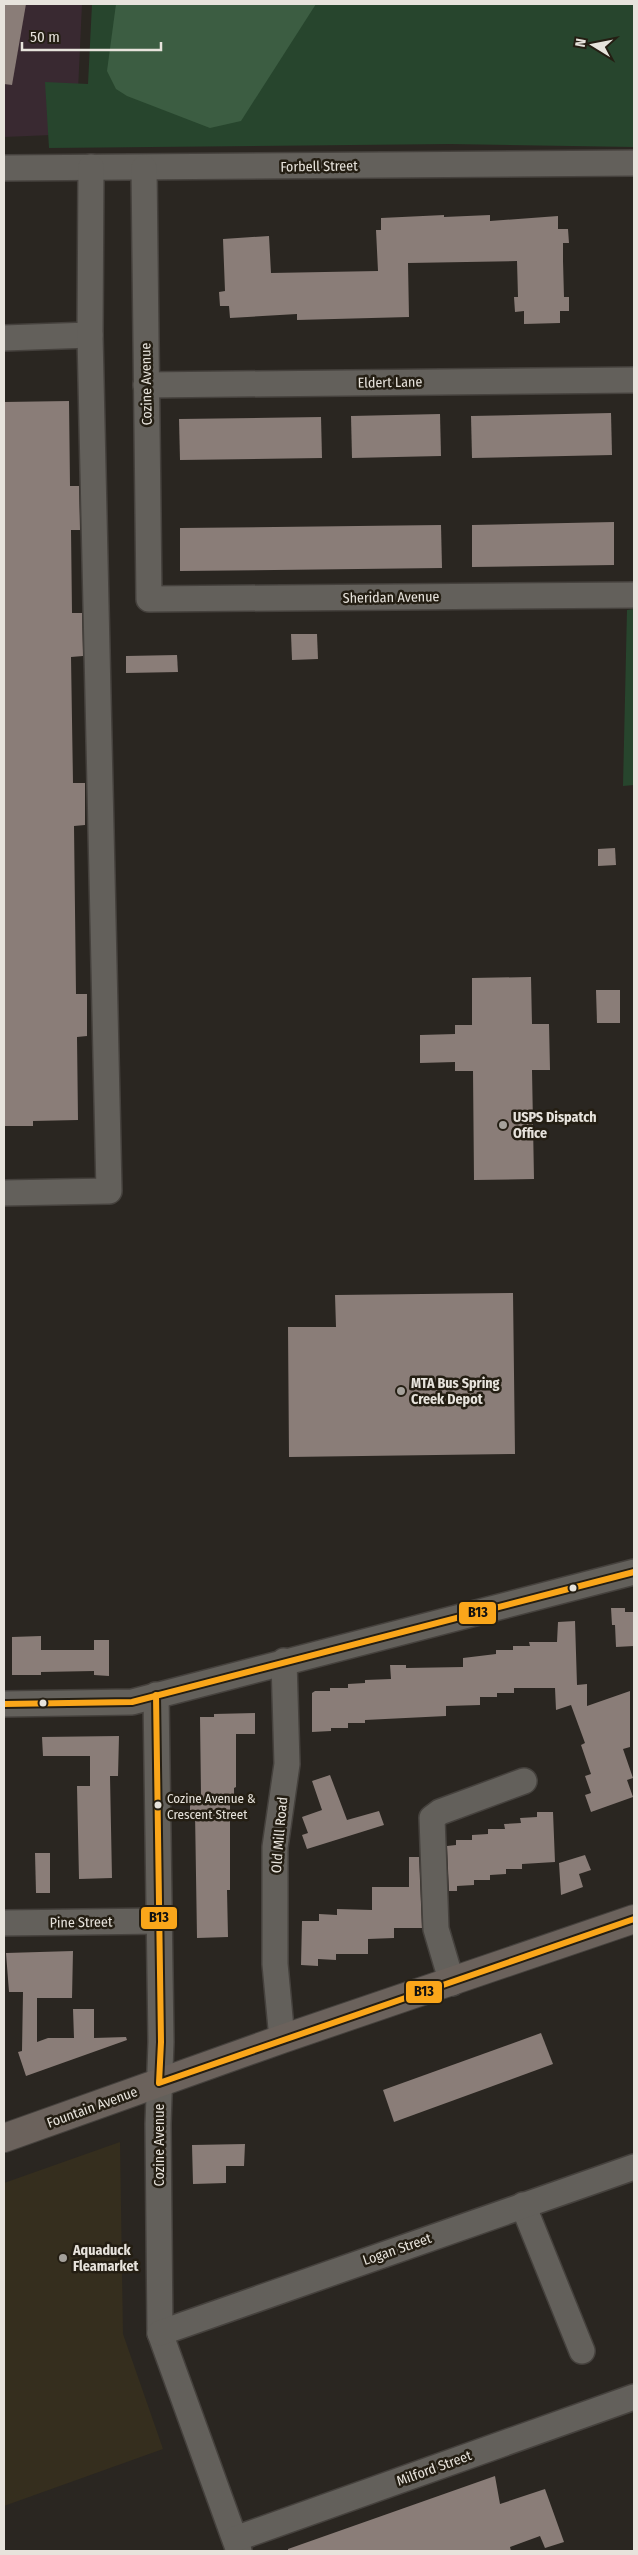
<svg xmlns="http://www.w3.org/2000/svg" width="638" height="2555" viewBox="0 0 638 2555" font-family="'Fira Sans Condensed',sans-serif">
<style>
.commercial{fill:#352e1e}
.industrial{fill:#392931}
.green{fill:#27452d}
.forest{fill:#3c5d42}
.building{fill:#8a7d78}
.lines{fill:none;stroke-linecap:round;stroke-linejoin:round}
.minor-casing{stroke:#45413d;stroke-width:28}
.major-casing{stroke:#45413d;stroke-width:30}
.minor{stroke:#63605b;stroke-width:25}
.major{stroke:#6b625c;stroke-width:28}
.bus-1-casing{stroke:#241e13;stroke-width:10}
.bus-1{stroke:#faa61a;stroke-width:6}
.poi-dot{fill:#a5a19b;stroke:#241e13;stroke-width:2}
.bus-dot{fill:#e7e3dc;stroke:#241e13;stroke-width:2}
.labels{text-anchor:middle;stroke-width:5;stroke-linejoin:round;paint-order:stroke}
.bus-label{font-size:13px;fill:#e7e3dc;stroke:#241e13;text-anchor:start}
.street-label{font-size:14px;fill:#e7e3dc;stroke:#241e13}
.poi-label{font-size:14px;font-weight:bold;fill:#e7e3dc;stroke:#241e13;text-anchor:start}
.line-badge{stroke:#241e13;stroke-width:2}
.pale-badge-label{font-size:14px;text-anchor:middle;font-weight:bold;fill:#111}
</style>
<rect width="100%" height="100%" fill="#2a2621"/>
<polygon class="commercial" points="120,2142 123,2334 163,2449 4,2506 4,2183"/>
<polygon class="industrial" points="4,4 82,4 76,134 4,137"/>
<g class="green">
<polygon points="92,4 634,4 634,147 450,144 49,148 45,82 88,84"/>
<polygon points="634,609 634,785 623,786 627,610"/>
</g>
<polygon class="forest" points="116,4 316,4 241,121 210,128 127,96 116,89 107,71"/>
<g class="building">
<polygon points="4,4 26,4 12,85 4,84"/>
<polygon points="444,215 444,217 490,215 490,221 558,216 558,229 568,229 569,243 563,243 563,261 564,297 569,297 569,311 560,311 560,323 524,324 524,311 515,312 514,297 518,297 517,261 408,263 409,317 297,320 297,314 230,318 229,306 220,306 219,292 225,291 223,239 269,236 271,273 378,271 376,230 381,230 381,218"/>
<polygon points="69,401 70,486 79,486 80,530 71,530 72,613 82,613 83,656 71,657 73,783 85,783 85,825 74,826 76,994 87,994 87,1036 77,1037 78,1120 33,1121 33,1126 4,1126 4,402"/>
<polygon points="611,413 612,455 472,458 471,416"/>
<polygon points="440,414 441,456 352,458 351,416"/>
<polygon points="321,417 322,458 180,460 179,419"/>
<polygon points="614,522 614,565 472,567 472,525"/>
<polygon points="441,525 442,568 180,571 180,528"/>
<polygon points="291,634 317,634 318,659 292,660"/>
<polygon points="177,655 178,672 126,673 126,656"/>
<polygon points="615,848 616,865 598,866 598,849"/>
<polygon points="531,977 532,1024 549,1024 550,1070 532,1070 534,1179 474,1180 473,1071 455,1071 455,1062 420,1063 420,1035 455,1034 455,1025 472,1025 472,978"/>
<polygon points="596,990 620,990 620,1023 597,1023"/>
<polygon points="513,1293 515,1454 289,1457 288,1327 336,1327 335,1295"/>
<polygon points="611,1608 625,1608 625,1612 634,1612 634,1646 616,1647 615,1625 612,1625"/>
<polygon points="575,1621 577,1685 587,1684 587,1706 630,1691 630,1747 623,1749 633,1778 627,1780 633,1797 591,1812 585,1795 591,1793 585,1776 591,1774 581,1745 585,1743 571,1705 556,1710 555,1688 514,1688 514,1693 497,1693 497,1697 480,1697 480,1705 446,1706 446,1716 365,1720 365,1723 348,1723 348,1728 331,1728 331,1731 312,1732 312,1693 315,1691 330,1691 330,1688 348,1688 348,1684 365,1683 365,1680 391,1679 390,1665 406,1665 406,1668 463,1667 463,1658 496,1654 496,1650 513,1650 513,1646 530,1646 529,1642 557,1642 558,1622"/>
<polygon points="41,1636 41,1650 94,1650 94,1640 109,1640 109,1676 94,1675 94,1671 41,1672 41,1675 12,1675 12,1637"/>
<polygon points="255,1713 255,1734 236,1734 236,1787 234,1788 234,1794 230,1794 230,1890 227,1890 228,1937 197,1938 195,1812 190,1812 190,1795 201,1794 200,1717 214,1717 214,1714"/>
<polygon points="119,1736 118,1776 110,1776 112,1878 79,1879 77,1786 90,1786 90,1756 43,1756 42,1737"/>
<polygon points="330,1775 347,1820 379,1811 384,1825 307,1849 302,1835 308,1833 302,1817 322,1810 312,1781"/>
<polygon points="537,1812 553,1812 555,1862 522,1864 522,1869 506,1869 506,1874 490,1875 490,1880 474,1880 474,1885 457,1886 457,1891 449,1891 447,1846 456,1845 456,1840 472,1840 472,1835 488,1834 488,1829 505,1829 504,1824 521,1823 520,1818 537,1817"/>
<polygon points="35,1853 50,1853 50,1893 36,1893"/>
<polygon points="585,1855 591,1870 579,1874 583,1887 561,1895 559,1863"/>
<polygon points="409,1857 419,1857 422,1928 394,1928 394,1938 368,1939 368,1954 336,1954 336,1960 318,1959 318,1966 301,1965 302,1921 319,1921 319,1914 337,1915 337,1909 372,1910 372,1887 409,1887"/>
<polygon points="73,1951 72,1998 37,1998 37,2042 48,2038 74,2038 73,2009 94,2009 94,2038 126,2037 127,2040 26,2076 18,2052 22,2051 23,1992 9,1992 6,1953"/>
<polygon points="541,2033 553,2064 394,2122 383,2090"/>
<polygon points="245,2144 244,2166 226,2166 226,2183 193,2184 192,2145"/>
<polygon points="495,2476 500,2504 545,2489 564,2542 545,2548 540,2536 510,2547 511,2551 288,2551 288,2549"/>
</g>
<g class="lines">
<g class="minor-casing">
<g id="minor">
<polyline points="4,168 634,163"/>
<polyline points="144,168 149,599 634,595"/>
<polyline points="4,338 90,335"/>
<polyline points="146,385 634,380"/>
<polyline points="4,1193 109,1191 90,335 91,167"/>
<polyline points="156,1695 161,2042 158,2124 160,2333 239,2551"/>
<polyline points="4,1704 132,1702 634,1572"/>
<polyline points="4,1923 159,1921"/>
<polyline points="452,1983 436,1929 432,1818 440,1812 524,1781"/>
<polyline points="282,2039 275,1964 275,1847 287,1764 284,1661"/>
<polyline points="523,2205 582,2351"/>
<polyline points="160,2333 634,2167"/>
<polyline points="235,2539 634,2397"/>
</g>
</g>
<g class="major-casing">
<polyline id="major" points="4,2138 282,2039 634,1919"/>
</g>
<use href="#minor" class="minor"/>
<use href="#major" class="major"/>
<g class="bus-1-casing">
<g id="bus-1">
<polyline points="156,1695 161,2042 159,2083 634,1919"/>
<polyline points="4,1704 132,1702 634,1572"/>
</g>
</g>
<use href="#bus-1" class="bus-1"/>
</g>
<g class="poi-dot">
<circle cx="503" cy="1125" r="5"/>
<circle cx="401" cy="1391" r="5"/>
<circle cx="63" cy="2258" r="5"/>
</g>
<g class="bus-dot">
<circle cx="573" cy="1588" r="4.5"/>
<circle cx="43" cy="1703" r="4.5"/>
<circle cx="158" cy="1805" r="4.5"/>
</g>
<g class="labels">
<g class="bus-label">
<text x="167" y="1803">Cozine Avenue &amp;<tspan x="167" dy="16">Crescent Street</tspan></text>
</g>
<g class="street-label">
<text transform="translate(319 166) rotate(-1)" y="5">Forbell Street</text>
<text transform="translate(390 382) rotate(-1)" y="5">Eldert Lane</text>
<text transform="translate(146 384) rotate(-91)" y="5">Cozine Avenue</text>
<text transform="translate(391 597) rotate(-1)" y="5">Sheridan Avenue</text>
<text transform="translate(279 1835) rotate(-85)" y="5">Old Mill Road</text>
<text transform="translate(81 1922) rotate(-1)" y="5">Pine Street</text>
<text transform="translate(92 2107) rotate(-20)" y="5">Fountain Avenue</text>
<text transform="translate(159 2145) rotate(-90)" y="5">Cozine Avenue</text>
<text transform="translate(397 2249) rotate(-19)" y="5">Logan Street</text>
<text transform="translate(434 2468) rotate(-20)" y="5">Milford Street</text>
</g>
<g class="poi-label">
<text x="513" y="1122">USPS Dispatch<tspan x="513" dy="16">Office</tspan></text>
<text x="411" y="1388">MTA Bus Spring<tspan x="411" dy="16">Creek Depot</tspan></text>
<text x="73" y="2255">Aquaduck<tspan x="73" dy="16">Fleamarket</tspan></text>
</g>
</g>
<g class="line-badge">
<rect x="458" y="1601" width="39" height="24" rx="5" fill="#faa61a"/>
<rect x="140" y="1906" width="38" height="24" rx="5" fill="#faa61a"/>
<rect x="405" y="1980" width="38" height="24" rx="5" fill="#faa61a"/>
</g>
<g class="pale-badge-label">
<text x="478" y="1617">B13</text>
<text x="159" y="1922">B13</text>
<text x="424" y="1996">B13</text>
</g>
<rect width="638" height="2555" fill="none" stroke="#e7e3dc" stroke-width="10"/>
<g transform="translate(593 45) rotate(280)" stroke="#241e13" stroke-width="4" paint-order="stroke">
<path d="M0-4L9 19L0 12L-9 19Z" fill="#e7e3dc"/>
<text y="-8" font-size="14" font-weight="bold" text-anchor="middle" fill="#e7e3dc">N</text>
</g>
<path d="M22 42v8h139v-8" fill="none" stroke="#e7e3dc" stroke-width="2.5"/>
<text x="30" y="42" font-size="15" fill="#e7e3dc" stroke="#241e13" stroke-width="4" paint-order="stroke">50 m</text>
</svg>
